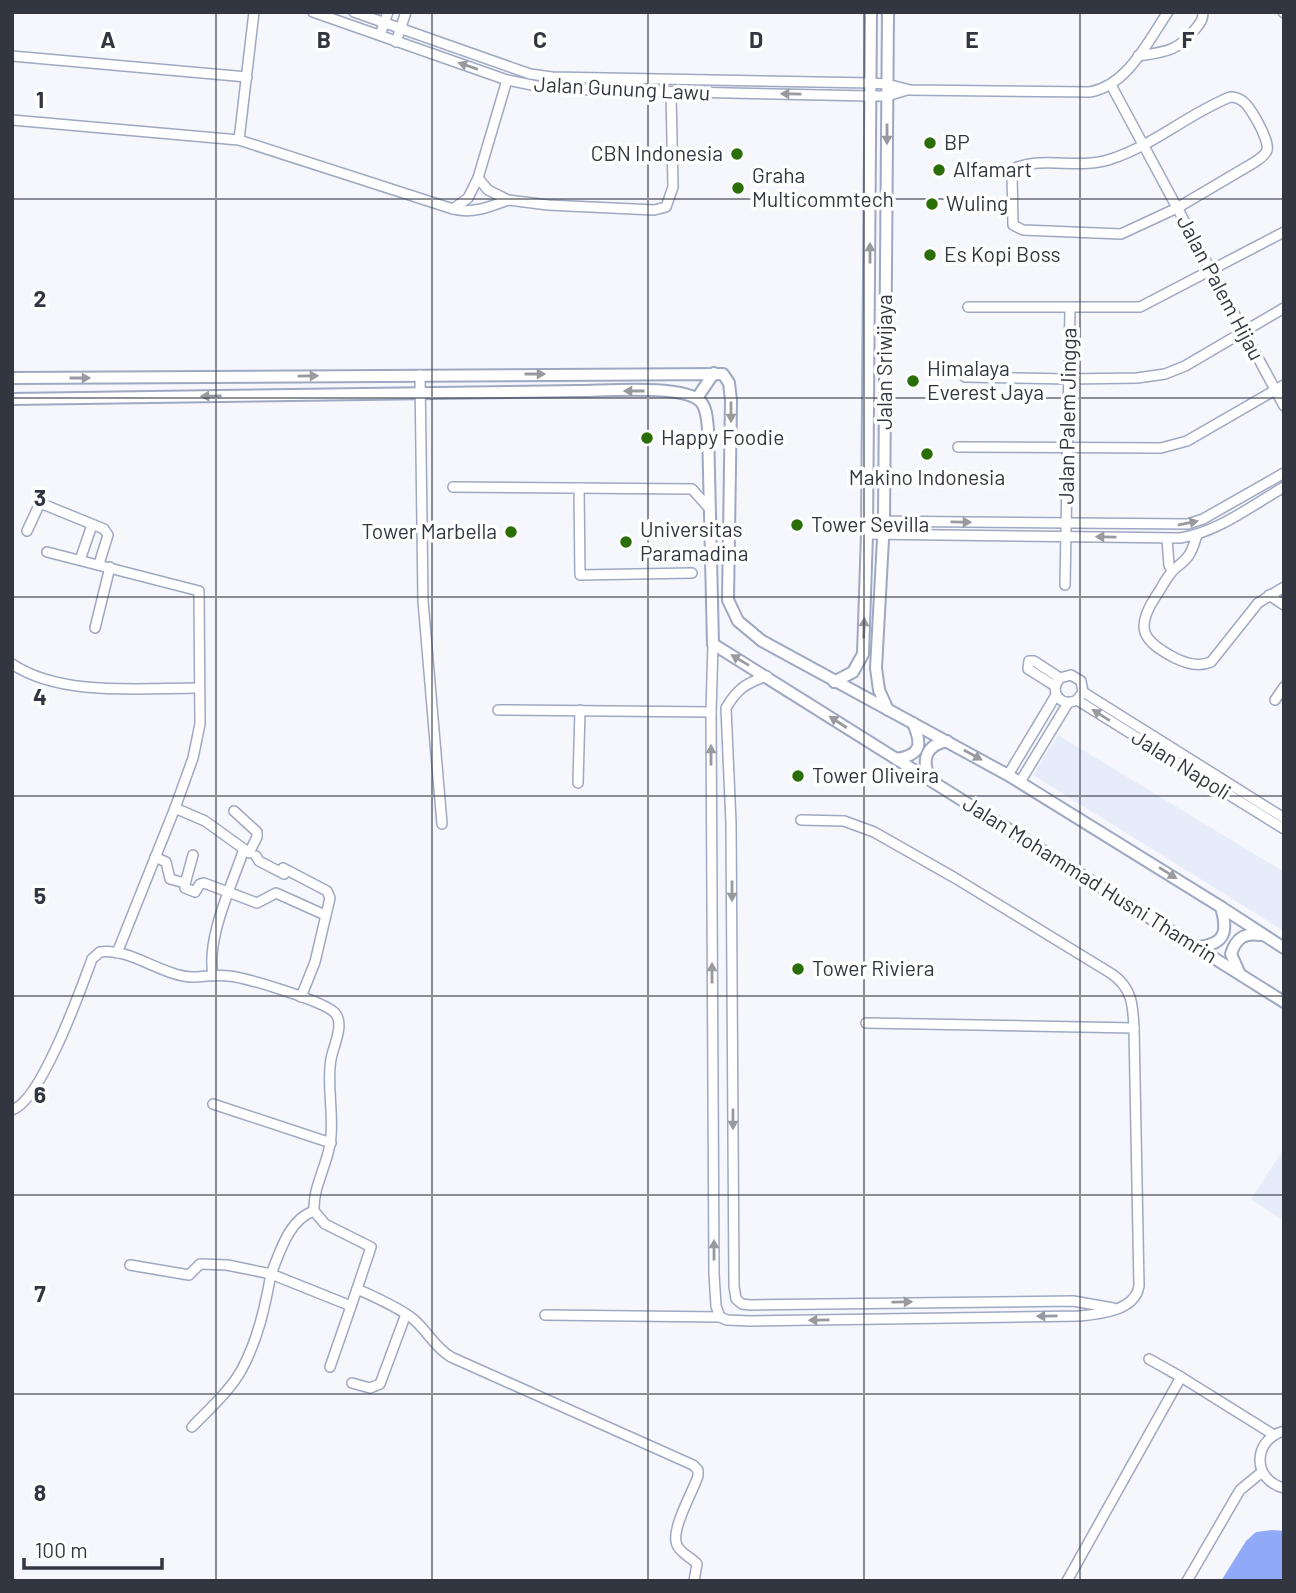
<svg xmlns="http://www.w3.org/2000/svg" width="1296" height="1593" viewBox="0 0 1296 1593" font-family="Barlow,sans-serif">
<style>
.built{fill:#e7ecfa}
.water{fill:#91aaf8}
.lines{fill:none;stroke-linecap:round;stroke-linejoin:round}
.minor-casing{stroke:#9fa8c2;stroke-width:12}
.tertiary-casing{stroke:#9fa8c2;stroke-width:14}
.minor{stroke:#fff;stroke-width:9}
.tertiary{stroke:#fff;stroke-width:10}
.oneway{fill:#989aa0}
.grid{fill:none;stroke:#323640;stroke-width:2;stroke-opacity:0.55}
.poi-dot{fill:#2a6e08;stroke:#fff;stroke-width:2.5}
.labels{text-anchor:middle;stroke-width:7;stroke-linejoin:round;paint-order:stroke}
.street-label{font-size:21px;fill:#323640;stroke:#fff}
.poi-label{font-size:21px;fill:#323640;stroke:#fff;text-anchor:start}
.grid-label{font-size:23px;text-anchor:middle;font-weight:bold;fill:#323640;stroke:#fff;stroke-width:7;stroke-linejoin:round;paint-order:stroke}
</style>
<rect width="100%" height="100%" fill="#f5f7fd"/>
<g class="built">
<polygon points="1058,735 1284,872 1284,931 1033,775"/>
<polygon points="1284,1148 1284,1221 1251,1199"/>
</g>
<polygon class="water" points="1273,1530 1284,1531 1284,1581 1221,1581 1246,1541 1256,1532"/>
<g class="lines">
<g class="minor-casing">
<g id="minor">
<polyline points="313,12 507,80 551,89 870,96 887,96 907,90"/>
<path d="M354 12 530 74 552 77 870 83 887 84 910 90 1090 92C1128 85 1148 41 1168 12"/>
<polyline points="1283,12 1284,13"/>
<polyline points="380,35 388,12"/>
<polyline points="396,42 406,12"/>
<polyline points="12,56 247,77"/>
<path d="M1138 56C1166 52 1179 51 1197 27 1201 22 1203 19 1203 12"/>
<polyline points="1111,85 1284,406"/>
<path d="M1230 97C1234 97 1238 98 1241 100 1250 105 1270 141 1267 150 1265 156 1259 159 1255 162L1177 208 1121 234 1023 230 1013 225 1012 173 1015 168C1045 156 1080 170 1111 159 1154 145 1188 114 1230 97Z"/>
<polyline points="12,120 239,140 453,209"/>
<polyline points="239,140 254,12"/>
<polyline points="478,178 507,80"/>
<path d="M508 200C489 207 473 214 453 209L468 198 478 178 488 190 508 200 548 205 654 210 666 207 673 187 671 92"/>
<polyline points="968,307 1140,307 1284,232"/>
<polyline points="420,375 423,601 442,824"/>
<polyline points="965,377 1068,379 1137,378 1165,374 1185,366 1284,308"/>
<polyline points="958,447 1161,448 1187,441 1284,385"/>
<polyline points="453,487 692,489 709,508"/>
<polyline points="579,488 580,575 692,573"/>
<polyline points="867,521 1188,524 1203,519 1284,473"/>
<polyline points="27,531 40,503 104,529 108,535 99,564"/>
<path d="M867 534 1180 538C1218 532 1251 506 1284 487"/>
<path d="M1197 535C1195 541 1193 549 1189 555 1184 563 1176 566 1171 573 1165 580 1161 589 1156 596 1134 629 1143 641 1175 658 1187 664 1199 667 1211 662L1258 603 1284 587"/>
<polyline points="1167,539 1169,565 1172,571"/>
<path d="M47 552 199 591 200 724 193 758 175 808 205 821 244 849C232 885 206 938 213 975"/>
<polyline points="80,560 92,525"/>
<polyline points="1065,585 1070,309"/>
<polyline points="1269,595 1284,605"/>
<polyline points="95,628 110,567"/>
<polyline points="713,644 711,712 714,1274 716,1306 720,1317"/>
<path d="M12 664C61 697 142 688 199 688"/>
<path d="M767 676C746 683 737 689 726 708L731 823 734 1286 736 1299 742 1304 750 1305 1073 1301 1113 1308"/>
<polyline points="1055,686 1028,669 1029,661 1034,661 1060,678"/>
<polyline points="1083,692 1284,818"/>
<path d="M1077 700 1083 692 1081 681 1071 675 1060 678C1048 692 1061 708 1077 700L1284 829"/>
<polyline points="1275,700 1284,687"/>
<polyline points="498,710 711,712"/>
<polyline points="1008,775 1056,695"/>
<polyline points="1020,782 1068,703"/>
<polyline points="578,783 580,710"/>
<polyline points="234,811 257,832 257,837 249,853"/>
<polyline points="193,855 185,884 185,888 195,892 200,884 204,883 257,903 276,893 325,915"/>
<polyline points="256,856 259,861 284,874 286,872"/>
<polyline points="155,857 166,862 170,879 185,883"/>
<polyline points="283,868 327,891 330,898 315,962 301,997"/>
<polyline points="117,953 175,808"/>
<polyline points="866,1023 1134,1028"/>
<polyline points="213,1104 331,1143"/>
<path d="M12 1110C41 1101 81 989 92 959L100 952C129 947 162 976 192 977 205 977 217 974 229 976 247 978 324 1001 335 1013 345 1024 333 1047 331 1059 326 1087 335 1116 330 1144 326 1168 313 1187 314 1211L325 1224 371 1247 357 1289C375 1297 396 1306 412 1318 427 1330 434 1347 451 1357L693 1465 698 1470V1476C693 1492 670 1530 677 1545 680 1553 692 1558 697 1564L694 1581"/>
<path d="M314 1211C289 1219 280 1252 271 1274L351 1306"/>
<path d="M130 1265 189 1275 200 1264 227 1265 271 1274C265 1307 258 1339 242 1369 230 1391 209 1409 192 1427"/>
<path d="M545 1315 720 1317 727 1320 750 1321 1079 1316C1100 1314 1135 1311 1139 1286L1134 1028C1133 1005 1132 988 1112 974L955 878 874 832 844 821 801 820"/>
<polyline points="1149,1359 1181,1377"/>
<polyline points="330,1367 357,1289"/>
<polyline points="352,1383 370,1388 380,1384 406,1314"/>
<path d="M1284 1431C1252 1440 1252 1480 1284 1488"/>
<polyline points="1067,1581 1181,1377 1274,1435"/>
<polyline points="1187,1581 1240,1490 1262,1472"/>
</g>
</g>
<g class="tertiary-casing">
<g id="tertiary">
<polyline points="888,12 884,521 876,668 879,690 888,710"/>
<polyline points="12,378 723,374 729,383 731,400 728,600 738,621 762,641 1008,775 1221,907 1284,948"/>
<polyline points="697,398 714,373"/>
<path d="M12 399 580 391C605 391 685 384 701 402 707 409 707 420 708 429L713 644 1284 1002"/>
<polyline points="834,682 853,672 863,654 867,534 871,12"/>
<path d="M896 759C922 755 922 744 913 723"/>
<path d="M930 778C921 760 926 745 947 741"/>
<path d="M1198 947C1226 944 1228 931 1221 907"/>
<path d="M1239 972 1231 954C1236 938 1244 933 1260 935"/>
</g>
</g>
<use href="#minor" class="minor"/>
<use href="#tertiary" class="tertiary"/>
</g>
<defs><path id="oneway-solid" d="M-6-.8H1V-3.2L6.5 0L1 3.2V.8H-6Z" transform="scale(1.75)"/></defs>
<g class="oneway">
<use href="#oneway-solid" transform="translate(468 66) rotate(-161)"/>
<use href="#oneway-solid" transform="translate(791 94) rotate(-179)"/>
<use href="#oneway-solid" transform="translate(887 134) rotate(90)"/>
<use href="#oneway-solid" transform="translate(870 253) rotate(-90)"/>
<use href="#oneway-solid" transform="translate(535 374)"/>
<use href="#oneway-solid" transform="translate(308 376) rotate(-1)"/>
<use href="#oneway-solid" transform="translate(80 378)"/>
<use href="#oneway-solid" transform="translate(634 391) rotate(-180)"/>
<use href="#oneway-solid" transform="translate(211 396) rotate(179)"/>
<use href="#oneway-solid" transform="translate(731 412) rotate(90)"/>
<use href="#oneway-solid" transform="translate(961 522) rotate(1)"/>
<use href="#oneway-solid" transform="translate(1188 523) rotate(-12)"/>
<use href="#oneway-solid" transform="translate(1106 537) rotate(-179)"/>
<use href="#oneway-solid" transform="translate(864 628) rotate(-88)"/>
<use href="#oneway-solid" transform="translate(740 660) rotate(-149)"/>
<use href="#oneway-solid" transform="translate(1101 715) rotate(-148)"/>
<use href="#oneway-solid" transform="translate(838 722) rotate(-147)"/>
<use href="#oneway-solid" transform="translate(711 755) rotate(-90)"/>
<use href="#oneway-solid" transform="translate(973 755) rotate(29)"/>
<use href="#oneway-solid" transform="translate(1168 873) rotate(32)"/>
<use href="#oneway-solid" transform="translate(732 891) rotate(90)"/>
<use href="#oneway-solid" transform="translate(712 973) rotate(-90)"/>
<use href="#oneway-solid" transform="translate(733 1119) rotate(90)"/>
<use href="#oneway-solid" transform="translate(714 1250) rotate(-90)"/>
<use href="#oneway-solid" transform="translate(902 1302) rotate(-1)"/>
<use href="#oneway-solid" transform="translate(1047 1316) rotate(179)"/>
<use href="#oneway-solid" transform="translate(819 1320) rotate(179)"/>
</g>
<path class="grid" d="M216 12V1581M432 12V1581M648 12V1581M864 12V1581M1080 12V1581M12 199H1284M12 398H1284M12 597H1284M12 796H1284M12 996H1284M12 1195H1284M12 1394H1284"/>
<g class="poi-dot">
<circle cx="930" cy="143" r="7"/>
<circle cx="737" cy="154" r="7"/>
<circle cx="939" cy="170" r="7"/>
<circle cx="738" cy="188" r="7"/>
<circle cx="932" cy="204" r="7"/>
<circle cx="930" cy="255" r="7"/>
<circle cx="913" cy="381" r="7"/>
<circle cx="647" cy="438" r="7"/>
<circle cx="927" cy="454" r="7"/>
<circle cx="797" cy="525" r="7"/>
<circle cx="511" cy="532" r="7"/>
<circle cx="626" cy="542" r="7"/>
<circle cx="798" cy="776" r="7"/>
<circle cx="798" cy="969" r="7"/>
</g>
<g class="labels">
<g class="street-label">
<text transform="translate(622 89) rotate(3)" y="7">Jalan Gunung Lawu</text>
<text transform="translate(1220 288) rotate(62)" y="7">Jalan Palem Hijau</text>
<text transform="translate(885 362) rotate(-90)" y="7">Jalan Sriwijaya</text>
<text transform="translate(1068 416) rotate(-89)" y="7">Jalan Palem Jingga</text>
<text transform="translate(1181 765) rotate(32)" y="7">Jalan Napoli</text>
<text transform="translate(1090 880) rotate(32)" y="7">Jalan Mohammad Husni Thamrin</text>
</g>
<g class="poi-label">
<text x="944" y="150">BP</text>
<text x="723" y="161" text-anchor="end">CBN Indonesia</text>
<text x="953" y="177">Alfamart</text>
<text x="752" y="183">Graha<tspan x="752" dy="24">Multicommtech</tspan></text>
<text x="946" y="211">Wuling</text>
<text x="944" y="262">Es Kopi Boss</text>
<text x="927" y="376">Himalaya<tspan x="927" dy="24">Everest Jaya</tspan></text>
<text x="661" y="445">Happy Foodie</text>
<text x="927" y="485" text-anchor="middle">Makino Indonesia</text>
<text x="811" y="532">Tower Sevilla</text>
<text x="640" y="537">Universitas<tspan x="640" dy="24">Paramadina</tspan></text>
<text x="497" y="539" text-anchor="end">Tower Marbella</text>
<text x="812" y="783">Tower Oliveira</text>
<text x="812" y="976">Tower Riviera</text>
</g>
</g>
<g class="grid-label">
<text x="108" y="48">A</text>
<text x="324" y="48">B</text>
<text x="540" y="48">C</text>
<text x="756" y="48">D</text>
<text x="972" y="48">E</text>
<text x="1188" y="48">F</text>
<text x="40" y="108">1</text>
<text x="40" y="307">2</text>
<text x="40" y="506">3</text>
<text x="40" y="705">4</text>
<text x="40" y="904">5</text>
<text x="40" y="1103">6</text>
<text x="40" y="1302">7</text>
<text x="40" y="1501">8</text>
</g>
<rect width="1296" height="1593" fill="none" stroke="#323640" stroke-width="28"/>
<path d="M24 1558v10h138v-10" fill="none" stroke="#323640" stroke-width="3.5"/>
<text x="35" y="1558" font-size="21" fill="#323640" stroke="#ffffff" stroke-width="5" paint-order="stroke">100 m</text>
</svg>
